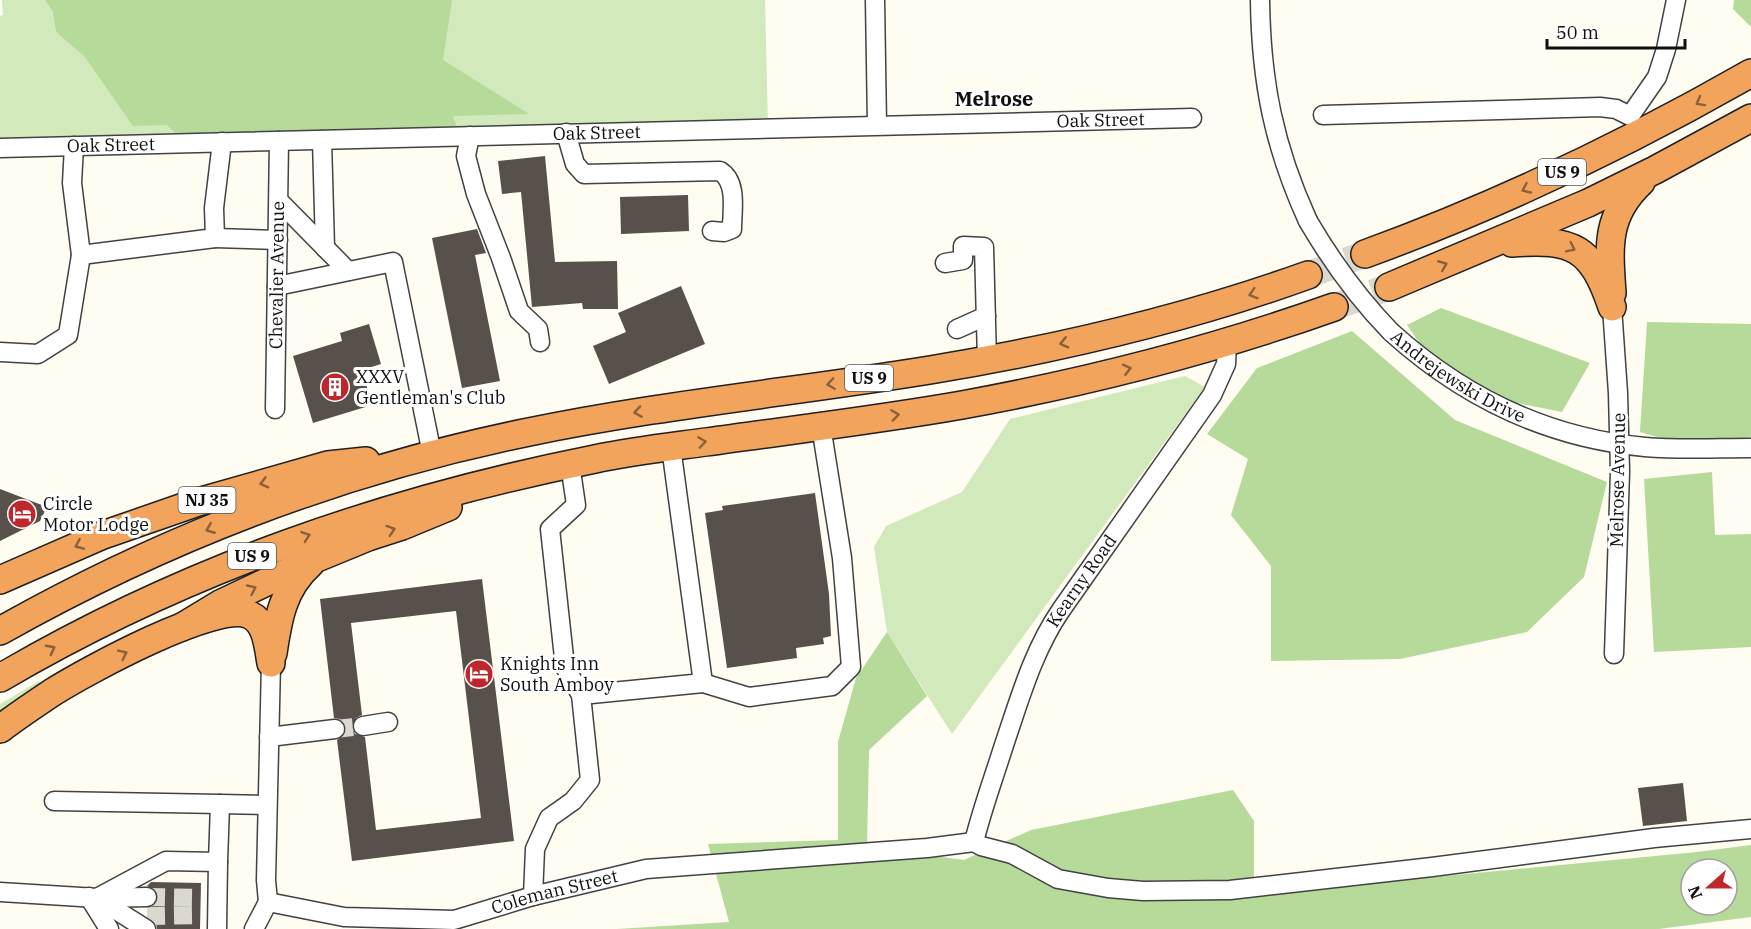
<svg xmlns="http://www.w3.org/2000/svg" width="1751" height="929" viewBox="0 0 1751 929" font-family="'IBM Plex Serif',serif">
<style>
.green{fill:#d2e9bb}
.forest{fill:#b6da9a;fill-rule:evenodd}
.building{fill:#58504b;fill-rule:evenodd}
.lines{fill:none;stroke-linecap:round;stroke-linejoin:round}
.minor-tunnel{stroke:#dbd8d0;stroke-width:18;stroke-dasharray:18 9;stroke-linecap:butt}
.highway-tunnel{stroke:#dbd8d0;stroke-width:27;stroke-dasharray:27 14;stroke-linecap:butt}
.minor-casing{stroke:#424242;stroke-width:21}
.highway-casing{stroke:#202020;stroke-width:30}
.minor{stroke:#fff;stroke-width:18}
.highway{stroke:#f2a35c;stroke-width:27}
.minor-bridge-casing{stroke:#424242;stroke-width:21;stroke-linecap:butt}
.minor-bridge{stroke:#fff;stroke-width:18}
.oneway{stroke:#8c6039}
.labels{text-anchor:middle;stroke-width:6;stroke-linejoin:round;paint-order:stroke}
.shield{fill:#fff;stroke:#575757;stroke-width:1.5}
.shield-label{font-size:16px;font-weight:bold;fill:#0f0f0f}
.street-label{font-size:18px;fill:#0f0f0f;stroke:#fff}
.poi-label{font-size:18px;fill:#0f0f0f;stroke:#fff;text-anchor:start}
.neighbourhood-label{font-size:20px;font-weight:bold;fill:#0f0f0f;stroke:#fff}
</style>
<rect width="100%" height="100%" fill="#fffcf2"/>
<g class="green">
<polygon points="2,0 50,0 56,32 187,143 0,148 0,16 3,15"/>
<polygon points="419,0 765,0 768,128 460,136 414,16"/>
<polygon points="1185,376 1205,387 952,734 887,632 874,547 886,526 962,492 1010,419"/>
<polygon points="39,681 42,686 0,714 0,704"/>
</g>
<g class="forest">
<polygon points="45,0 452,0 443,60 529,114 453,116 460,136 187,143 166,125 133,126 85,57 56,32 52,10"/>
<polygon points="1734,0 1751,0 1751,27 1733,9"/>
<polygon points="1441,308 1590,363 1562,412 1452,390 1407,325"/>
<polygon points="1647,322 1751,324 1751,437 1697,449 1640,432"/>
<polygon points="1352,331 1455,420 1607,482 1584,577 1527,632 1400,659 1271,661 1271,566 1231,515 1248,459 1207,434 1257,368"/>
<polygon points="1712,472 1715,535 1751,534 1751,647 1654,652 1644,479"/>
<path d="M887 632 927 696 869 750 867 847 964 860 1031 830 1233 790 1254 821V894L1697 852 1751 845V917L1659 929H617L729 922 708 844 838 840V742L856 678ZM1691 869H1727V905H1691Z"/>
</g>
<g class="building">
<polygon points="545,156 555,262 617,261 618,309 583,309 582,303 532,307 521,192 502,194 498,161"/>
<polygon points="688,195 689,231 621,234 620,197"/>
<polygon points="477,229 486,253 475,255 500,381 462,388 432,238"/>
<polygon points="681,286 705,344 609,384 593,346 626,332 618,313"/>
<polygon points="369,324 381,364 362,370 372,405 313,423 293,356 342,341 340,333"/>
<polygon points="0,489 47,507 40,521 0,541"/>
<polygon points="815,493 829,594 831,636 823,638 824,644 796,648 797,658 727,668 705,513 723,510 722,506"/>
<path d="M482 579 514 841 352 861 337 740 345 734 346 727 340 719 334 718 320 599ZM456 611 481 818 376 830 365 737 355 734 352 727 356 718 362 715 351 623Z"/>
<polygon points="1683,783 1687,821 1643,826 1638,788"/>
<polygon points="151,882 201,883 200,929 157,929 156,923 147,916 147,908 153,906 158,897 156,891 147,886"/>
</g>
<g class="lines">
<g class="minor-tunnel">
<polyline points="335,729 363,726"/>
<polyline points="147,897 201,898"/>
<polyline points="147,916 200,915"/>
</g>
<g class="highway-tunnel">
<polyline points="1308,275 1365,254"/>
<polyline points="1334,307 1389,287"/>
</g>
<g class="minor-casing">
<g id="minor">
<polyline points="875,0 877,125"/>
<path d="M1260 0C1261 82 1274 147 1308 221"/>
<polyline points="1323,115 1600,107 1616,109 1630,116 1657,77 1666,49 1676,0"/>
<path d="M566 133 575 164 584 174 720 171C738 182 732 211 732 229L724 232 712 231"/>
<polyline points="470,136 466,156 476,194 501,258 519,311 538,329 540,342"/>
<polyline points="322,140 325,248"/>
<polyline points="74,146 72,183 81,255 215,238 214,208 222,142"/>
<path id="s1" d="M0 148 1192 118"/>
<polyline points="279,201 348,271"/>
<polyline points="215,238 278,240"/>
<polyline points="945,263 963,260 963,246 984,247 987,360"/>
<polyline points="277,286 393,262 432,454"/>
<polyline points="1612,307 1618,393 1620,472 1614,654"/>
<polyline points="957,329 986,316"/>
<path id="s2" d="M1391 332C1463 397 1548 438 1645 447 1681 450 1716 448 1751 448"/>
<polyline points="0,352 38,354 68,335 81,255"/>
<path id="s3" d="M275 409 279 141"/>
<polyline points="703,683 749,697 832,686 851,667 842,558 821,426"/>
<polyline points="581,695 703,683 671,447"/>
<polyline points="363,726 388,722"/>
<polyline points="269,737 335,729"/>
<polyline points="54,801 220,804"/>
<polyline points="974,842 981,846 1012,854 1058,879 1108,888 1143,891 1230,890 1432,867 1654,838 1751,829"/>
<path id="s4" d="M974 842C982 809 994 777 1004 745 1020 698 1033 651 1061 610L1212 395 1226 364 1227 343"/>
<polyline points="0,892 97,898 166,861 218,862 220,804 267,805"/>
<polyline points="533,896 535,849 549,818 573,801 590,780 581,695 565,667 550,529 576,505 570,464"/>
<polyline points="89,897 109,929"/>
<polyline points="97,898 146,929"/>
<polyline points="102,898 147,897"/>
<path id="s5" d="M268 902 344 917 454 920 533 896 646 869 927 848 974 842"/>
<polyline points="268,902 266,880 271,663"/>
<polyline points="217,929 218,862"/>
<polyline points="254,929 268,902"/>
</g>
</g>
<g class="highway-casing">
<g id="highway">
<path d="M1512 243C1574 238 1592 248 1612 307"/>
<path d="M1365 254C1499 205 1627 144 1751 73"/>
<polyline points="1389,287 1588,203 1655,170 1751,118"/>
<path d="M1612 293C1609 248 1605 216 1641 182"/>
<polyline points="0,580 103,535 198,502 328,465 366,461"/>
<polyline points="182,627 220,604 317,558 368,537 402,526 448,507"/>
<path d="M0 631C163 539 340 471 524 433 658 405 794 392 930 370 1057 349 1186 319 1308 275"/>
<path d="M273 653C278 619 283 588 310 564"/>
<path d="M0 678C186 569 384 501 595 459 632 451 669 447 706 442 791 430 877 420 962 405 1088 382 1213 350 1334 307"/>
<path d="M0 729C17 716 35 704 53 692 85 672 217 599 250 615 267 623 268 647 271 663"/>
</g>
</g>
<use href="#minor" class="minor"/>
<use href="#highway" class="highway"/>
<g class="minor-bridge-casing">
<path id="minor-bridge" d="M1308 221C1332 262 1358 298 1391 332"/>
</g>
<use href="#minor-bridge" class="minor-bridge"/>
</g>
<defs><path id="oneway-chevron" d="M-2-3.5L2.5 0L-2 3.5" fill="none" stroke-width="1.6" stroke-linecap="round" stroke-linejoin="round" transform="scale(1.5)"/></defs>
<g class="oneway">
<use href="#oneway-chevron" transform="translate(1700 102) rotate(151)"/>
<use href="#oneway-chevron" transform="translate(1526 189) rotate(155)"/>
<use href="#oneway-chevron" transform="translate(1571 248) rotate(26)"/>
<use href="#oneway-chevron" transform="translate(1443 265) rotate(-22)"/>
<use href="#oneway-chevron" transform="translate(1253 294) rotate(163)"/>
<use href="#oneway-chevron" transform="translate(1064 343) rotate(167)"/>
<use href="#oneway-chevron" transform="translate(1127 369) rotate(-14)"/>
<use href="#oneway-chevron" transform="translate(831 384) rotate(172)"/>
<use href="#oneway-chevron" transform="translate(638 412) rotate(171)"/>
<use href="#oneway-chevron" transform="translate(895 415) rotate(-8)"/>
<use href="#oneway-chevron" transform="translate(702 442) rotate(-8)"/>
<use href="#oneway-chevron" transform="translate(264 483) rotate(165)"/>
<use href="#oneway-chevron" transform="translate(210 529) rotate(158)"/>
<use href="#oneway-chevron" transform="translate(391 530) rotate(-18)"/>
<use href="#oneway-chevron" transform="translate(306 536) rotate(-19)"/>
<use href="#oneway-chevron" transform="translate(79 545) rotate(157)"/>
<use href="#oneway-chevron" transform="translate(252 589) rotate(-25)"/>
<use href="#oneway-chevron" transform="translate(51 649) rotate(-28)"/>
<use href="#oneway-chevron" transform="translate(123 654) rotate(-26)"/>
</g>
<defs>
<g id="building-disc" transform="scale(1.5)"><circle r="9.5" fill="#be282c" stroke="#fff"/><path d="M-4-6H4V6H1V3H-1V6H-4ZM-2.5-4.3h1.7v1.8h-1.7ZM.8-4.3h1.7v1.8H.8ZM-2.5-1h1.7V.8h-1.7ZM.8-1h1.7V.8H.8Z" fill="#fff"/></g>
<g id="hotel-disc" transform="scale(1.5)"><circle r="9.5" fill="#be282c" stroke="#fff"/><path d="M-6-4.5h1.5V1H6V5H4.5V3h-9V5H-6ZM-4 0a1.8 1.8 0 1 1 3.6 0ZM.5 0V-2.5h3Q6-2.5 6 0Z" fill="#fff"/></g>
</defs>
<g fill-rule="evenodd">
<use href="#building-disc" x="335" y="387"/>
<use href="#hotel-disc" x="22" y="514"/>
<use href="#hotel-disc" x="479" y="674"/>
</g>
<g class="labels">
<g class="shield">
<rect x="1538" y="159" width="48" height="26" rx="4.5"/>
<rect x="845" y="365" width="48" height="26" rx="4.5"/>
<rect x="178.5" y="487" width="57" height="26" rx="4.5"/>
<rect x="228" y="543" width="48" height="26" rx="4.5"/>
</g>
<g class="shield-label">
<text x="1562" y="178">US 9</text>
<text x="869" y="384">US 9</text>
<text x="207" y="506">NJ 35</text>
<text x="252" y="562">US 9</text>
</g>
<g class="street-label">
<text dy="6" stroke="none"><textPath href="#s1" startOffset="1101">Oak Street</textPath></text>
<text dy="6" stroke="none"><textPath href="#s1" startOffset="597">Oak Street</textPath></text>
<text dy="6" stroke="none"><textPath href="#s1" startOffset="111">Oak Street</textPath></text>
<text dy="6" stroke="none"><textPath href="#s3" startOffset="134">Chevalier Avenue</textPath></text>
<text dy="6" stroke="none"><textPath href="#s2" startOffset="81">Andrejewski Drive</textPath></text>
<text transform="translate(1618 480) rotate(-89)" y="6">Melrose Avenue</text>
<text dy="6" stroke="none"><textPath href="#s4" startOffset="284">Kearny Road</textPath></text>
<text dy="6" stroke="none"><textPath href="#s5" startOffset="292">Coleman Street</textPath></text>
</g>
<g class="poi-label">
<text x="356" y="383">XXXV<tspan x="356" dy="21">Gentleman's Club</tspan></text>
<text x="43" y="510">Circle<tspan x="43" dy="21">Motor Lodge</tspan></text>
<text x="500" y="670">Knights Inn<tspan x="500" dy="21">South Amboy</tspan></text>
</g>
<g class="neighbourhood-label">
<text x="994" y="106">Melrose</text>
</g>
</g>
<g transform="translate(1709 887) rotate(249)"><circle r="28" fill="#ffffff" stroke="#9f9f9f" stroke-width="1.5"/>
<path d="M0-4.5L10 22L0 15L-10 22Z" fill="#be282c"/>
<text y="-9" font-size="16" font-weight="bold" text-anchor="middle" fill="#0f0f0f">N</text>
</g>
<path d="M1547 39v9h138v-9" fill="none" stroke="#0f0f0f" stroke-width="3"/>
<text x="1556" y="39" font-size="18" fill="#0f0f0f" stroke="#ffffff" stroke-width="4.5" paint-order="stroke">50 m</text>
</svg>
